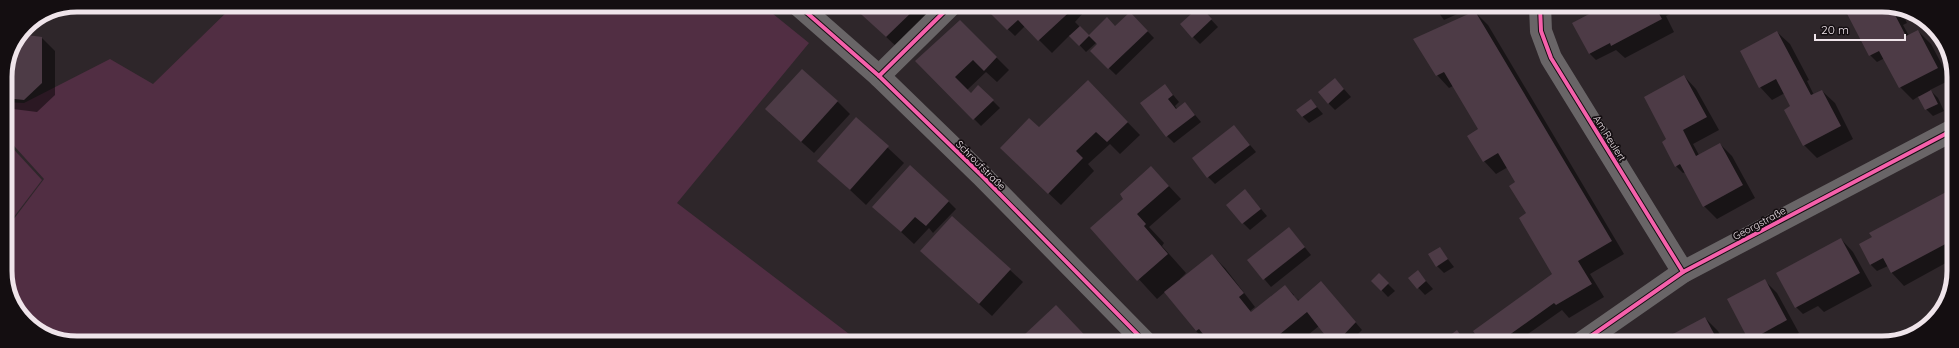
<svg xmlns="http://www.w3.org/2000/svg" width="1959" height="348" viewBox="0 0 1959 348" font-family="Quicksand,sans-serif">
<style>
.green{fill:#512e43}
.shadow{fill:#0007}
.building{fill:#4d3b46}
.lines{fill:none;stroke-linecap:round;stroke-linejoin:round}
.minor{stroke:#696567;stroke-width:22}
.cycleway-casing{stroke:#140e11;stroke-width:6}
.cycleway{stroke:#f560ab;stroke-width:4}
.labels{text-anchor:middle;stroke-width:3.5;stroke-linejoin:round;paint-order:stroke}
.street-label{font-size:10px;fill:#efe4ea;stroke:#140e11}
.rim{fill:none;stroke:#efe4ea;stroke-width:5}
</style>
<rect width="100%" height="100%" fill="#2e262a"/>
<g class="green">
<polygon points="234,5 762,5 809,43 677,203 857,340 856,343 67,342 29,325 7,290 7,228 44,179 6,137 5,102 24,103 110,59 153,84"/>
<polygon points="6,141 42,180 7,226"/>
</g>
<g class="shadow">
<polygon points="852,5 940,5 899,49"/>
<polygon points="1076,5 1083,13 1075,22 1089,36 1116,27 1130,13 1154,38 1116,75 1091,51 1098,44 1097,42 1086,52 1070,35 1052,53 1025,26 1015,36 988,10"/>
<polygon points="1433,5 1474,5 1475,6 1444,20"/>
<polygon points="1591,6 1686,6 1666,16 1674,32 1625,58 1616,50 1596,60 1589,53 1596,16"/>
<polygon points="1844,6 1892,6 1900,9 1907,23 1903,25 1909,36 1918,31 1931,44 1950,80 1930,90 1938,98 1944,111 1933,116 1926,109 1919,96 1913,100 1900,87 1885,58 1877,62 1870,55"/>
<polygon points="1475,12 1488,25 1624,254 1590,274 1604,297 1569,318 1562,310 1515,343 1482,343 1554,275 1516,182 1508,167 1496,174 1484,161 1479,129 1453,86 1449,88 1437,75"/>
<polygon points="1206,14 1218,27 1200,44 1193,37"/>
<polygon points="38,18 41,21 33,29 28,25"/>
<polygon points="960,21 1009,70 997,82 986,72 967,90 971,94 978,86 1000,108 981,126 917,61"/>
<polygon points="1777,32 1790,44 1809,80 1807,81 1814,95 1822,91 1835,103 1853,139 1817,158 1804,145 1785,110 1792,106 1785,93 1772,100 1760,87"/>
<polygon points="21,33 42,38 55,51 55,95 37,112 5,108 5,77 11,49"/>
<polygon points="1684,76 1696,89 1719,130 1693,144 1699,155 1720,144 1732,156 1755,198 1717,219 1704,206 1686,172 1683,173 1676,166 1663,142 1668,139"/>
<polygon points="1335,79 1351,97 1335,110 1328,103"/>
<polygon points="1165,85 1179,102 1175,106 1177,109 1185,103 1201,122 1174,143 1167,136"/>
<polygon points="1100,94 1140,135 1120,154 1110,144 1088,164 1094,171 1061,205 1014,161"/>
<polygon points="1311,100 1323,114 1309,123 1302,116"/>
<polygon points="837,101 850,114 814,153 779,122"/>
<polygon points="856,118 904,163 866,205 818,160"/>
<polygon points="1234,126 1256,152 1215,184 1208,177"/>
<polygon points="1151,167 1181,199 1149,227 1164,243 1162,246 1186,273 1180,279 1181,280 1212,255 1225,268 1255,307 1250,311 1252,313 1285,286 1294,295 1293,296 1298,302 1299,301 1297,298 1300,301 1328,290 1362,330 1349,343 1332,343 1319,326 1298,343 1208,343 1196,331 1165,292 1157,299 1092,228 1123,200"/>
<polygon points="1953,183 1953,259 1904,286 1892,273 1888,266 1877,271 1870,264 1951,195 1947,186"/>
<polygon points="1245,190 1267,216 1250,230 1243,223"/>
<polygon points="938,191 956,209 933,233 929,228 914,244 873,206"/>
<polygon points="1289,228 1311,255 1271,287 1249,261"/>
<polygon points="1841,239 1853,252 1872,286 1824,312 1818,306 1803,314 1796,307 1778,273"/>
<polygon points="1440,249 1454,267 1444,273 1437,266"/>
<polygon points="921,251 1010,270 1023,282 992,316"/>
<polygon points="1418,272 1433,289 1425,295 1410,279"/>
<polygon points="1379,275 1395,291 1388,297 1373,281"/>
<polygon points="1764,280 1777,293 1799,333 1781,343 1753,343 1728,300"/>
<polygon points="1705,318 1718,331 1724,343 1659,343"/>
</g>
<g class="building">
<polygon points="851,5 919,5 886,37"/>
<polygon points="991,5 1077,5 1038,41 1018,20 1007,30 987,10"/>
<polygon points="1432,5 1453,5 1436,13"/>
<polygon points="1200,6 1212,19 1192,38 1180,24"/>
<polygon points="1590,6 1666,6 1657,10 1662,19 1611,46 1610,43 1589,54 1572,23 1593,12"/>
<polygon points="1843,6 1893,6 1895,10 1893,11 1906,36 1918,30 1938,68 1899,88 1879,51 1869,56"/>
<polygon points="1475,11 1612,241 1578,261 1592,284 1556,305 1554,303 1498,343 1481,343 1473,331 1552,274 1519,218 1526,213 1509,186 1515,182 1498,153 1483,162 1467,136 1478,129 1444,72 1436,76 1413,39"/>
<polygon points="1130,12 1148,31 1108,69 1090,51 1097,44 1089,36 1079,46 1069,36 1080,26 1089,35 1107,17 1115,26"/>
<polygon points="960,20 997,57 984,71 973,60 955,77 971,93 978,85 994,100 973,120 915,61"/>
<polygon points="1777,31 1811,95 1822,90 1841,126 1803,146 1784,110 1790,106 1776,79 1759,88 1740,51"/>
<polygon points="21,34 42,37 42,83 24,100 5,98 5,77 11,49"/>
<polygon points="802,69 838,101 801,142 765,109"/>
<polygon points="1684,75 1707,117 1683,130 1696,156 1720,143 1743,185 1703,207 1680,164 1675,167 1662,142 1666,139 1644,97"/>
<polygon points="1335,78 1344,89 1328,104 1318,92"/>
<polygon points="1088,80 1128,122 1107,142 1096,132 1076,151 1083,158 1048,194 1000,148 1029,118 1039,127"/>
<polygon points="1165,84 1173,95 1168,99 1176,109 1185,102 1195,115 1166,137 1140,103"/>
<polygon points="1931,90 1938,104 1925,110 1918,97"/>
<polygon points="1311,99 1317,107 1302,117 1296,110"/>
<polygon points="856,117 889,146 850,190 817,161"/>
<polygon points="1234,125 1250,145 1207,178 1192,158"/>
<polygon points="910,165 949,201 926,226 915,217 901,232 872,207"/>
<polygon points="1151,166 1169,186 1137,214 1146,224 1144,226 1168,254 1137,281 1090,228 1123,199 1120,194"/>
<polygon points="1953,182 1953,240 1891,273 1883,258 1870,265 1859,244 1872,237 1869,233 1948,191 1945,186"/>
<polygon points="1245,189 1261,209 1242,224 1226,205"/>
<polygon points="952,216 1011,269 979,304 920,251"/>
<polygon points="1289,227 1305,247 1263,280 1247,260"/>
<polygon points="1841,238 1860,273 1795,308 1776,273"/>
<polygon points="1440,247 1448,259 1436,267 1428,254"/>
<polygon points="1212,254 1244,293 1239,297 1251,312 1285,285 1298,301 1321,281 1356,322 1336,343 1331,343 1307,312 1269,343 1210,343 1199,329 1196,331 1164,292"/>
<polygon points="1418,270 1426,281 1417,289 1408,278"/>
<polygon points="1379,273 1389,283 1381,291 1371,281"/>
<polygon points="1765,279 1787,320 1749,341 1727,299"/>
<polygon points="1056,305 1078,328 1092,343 1031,343 1024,335"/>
<polygon points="1705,317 1719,343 1657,343 1671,335"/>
<polygon points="1457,330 1466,343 1440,343"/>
</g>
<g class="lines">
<g class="minor">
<polyline points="798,5 879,76 981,175 1146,343"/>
<polyline points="1540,6 1541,31 1551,58 1683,272"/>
<polyline points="879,76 951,5"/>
<polyline points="1581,343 1683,272 1953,130"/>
</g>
<g class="cycleway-casing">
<g id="cycleway">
<polyline points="798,5 879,76 981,175 1146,343"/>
<polyline points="1540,6 1541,31 1551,58 1683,272"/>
<polyline points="879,76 951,5"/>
<polyline points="1581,343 1683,272 1953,130"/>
</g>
</g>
<use href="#cycleway" class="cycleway"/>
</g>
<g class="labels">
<g class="street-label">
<text transform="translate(1610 138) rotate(58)" y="4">Am Reulert</text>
<text transform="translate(981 165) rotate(45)" y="4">Schroufstraße</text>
<text transform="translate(1759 223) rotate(-28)" y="4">Georgstraße</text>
</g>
</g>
<path d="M0 0H1959V348H0ZM77 12H1882A65 65 0 0 1 1947 77V271A65 65 0 0 1 1882 336H77A65 65 0 0 1 12 271V77A65 65 0 0 1 77 12Z" fill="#140e11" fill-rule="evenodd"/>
<path class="rim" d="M77 12H1882A65 65 0 0 1 1947 77V271A65 65 0 0 1 1882 336H77A65 65 0 0 1 12 271V77A65 65 0 0 1 77 12Z"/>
<path d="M1815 34v6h90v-6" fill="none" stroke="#efe4ea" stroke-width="2"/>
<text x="1821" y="34" font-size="12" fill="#efe4ea" stroke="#140e11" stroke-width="3" paint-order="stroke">20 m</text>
</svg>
